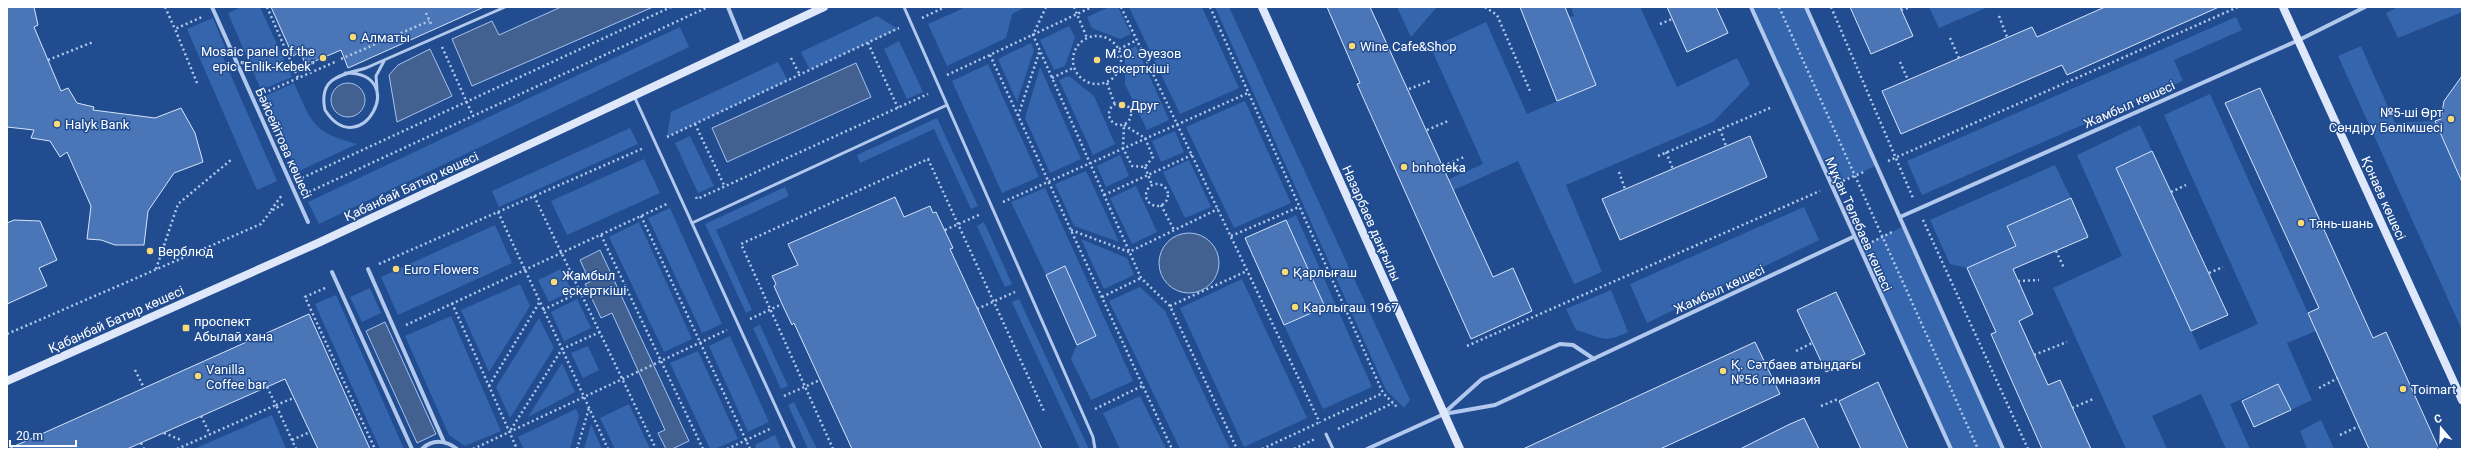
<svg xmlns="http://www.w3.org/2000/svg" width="2469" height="456" viewBox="0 0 2469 456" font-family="Roboto,sans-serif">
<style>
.green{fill:#3565ad}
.water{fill:#426191;stroke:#a6c3ee}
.building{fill:#4a75b7;stroke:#d7e5f9}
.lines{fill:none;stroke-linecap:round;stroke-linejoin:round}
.path{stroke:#b2c9ed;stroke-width:2.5;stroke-dasharray:2 3;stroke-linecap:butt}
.lane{stroke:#b2c9ed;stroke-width:3}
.street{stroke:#b2c9ed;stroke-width:4}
.secondary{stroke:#dee8fa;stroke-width:8}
.poi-dot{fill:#f9da74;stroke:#214c90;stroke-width:1.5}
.labels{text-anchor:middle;stroke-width:3;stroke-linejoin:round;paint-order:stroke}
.poi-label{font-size:13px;fill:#fff;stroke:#214c90;text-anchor:start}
.street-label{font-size:13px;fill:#fff;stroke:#214c90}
</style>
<rect width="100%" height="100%" fill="#214c90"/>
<g class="green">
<polygon points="241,7 260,7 292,77 261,90 228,13"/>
<polygon points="966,7 1026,7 1012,14 1006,38 947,66 928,24"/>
<polygon points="1109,7 1118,7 1131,34 1120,39 1092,28 1087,17"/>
<polygon points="1129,7 1202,7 1239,88 1180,114"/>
<polygon points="1215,7 1229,7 1410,400 1404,408 1386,390"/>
<polygon points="1397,7 1437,7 1411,37"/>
<polygon points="1571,7 1640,7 1677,87 1737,58 1750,84 1713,122 1566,185 1602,272 1574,284 1518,161 1454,190 1449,179 1483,164 1431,48 1486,22 1527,114 1596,85 1569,17 1574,16"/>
<polygon points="1751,7 1805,7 1877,165 1831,186"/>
<polygon points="1929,7 1988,7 1939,28"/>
<polygon points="2398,7 2462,7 2462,12 2398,38 2386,13"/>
<polygon points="877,16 898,29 810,70 801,52"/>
<polygon points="2236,17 2242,30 2174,60 2183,81 1922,195 1907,161"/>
<polygon points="213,18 227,52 222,55 277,181 257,190 187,29"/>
<polygon points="1069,26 1075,37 1065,66 1054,70 1040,40"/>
<polygon points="680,27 689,47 319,224 308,202"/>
<polygon points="899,41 923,92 907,99 884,49"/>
<polygon points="1031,43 1034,50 1017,102 998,59"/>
<polygon points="1136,46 1169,120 1147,130 1125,84 1125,51"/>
<polygon points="2361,46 2395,123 2435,121 2462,182 2462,330 2338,56"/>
<polygon points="778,62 788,81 667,137 671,112"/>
<polygon points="988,64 1039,177 1002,193 952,81"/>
<polygon points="1040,67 1081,159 1050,173 1025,118"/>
<polygon points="1069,76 1094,96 1115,144 1093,155 1059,80"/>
<path d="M294 83C312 123 312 132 357 144L297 172 263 97Z"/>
<polygon points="2210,94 2316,331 2287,343 2312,400 2291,410 2278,384 2230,404 2250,449 2226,449 2201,394 2152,416 2167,449 2126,449 2053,288 2122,256 2077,155 2140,125 2152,151 2116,168 2200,350 2258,324 2164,115"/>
<polygon points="1245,101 1291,203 1234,228 1186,127"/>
<polygon points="937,118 978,206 971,209 934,129 860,163 857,155"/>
<polygon points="630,128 638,144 499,207 492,191"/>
<polygon points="1175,131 1184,152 1161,162 1152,141"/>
<polygon points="690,136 714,186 698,193 675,143"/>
<polygon points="1120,155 1129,176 1106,187 1097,166"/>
<polygon points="644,159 660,193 567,235 551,201"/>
<polygon points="1189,160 1211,207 1185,218 1163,172"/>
<polygon points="2055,165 2071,198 2007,226 2015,246 1967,268 1950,264 1930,220"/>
<polygon points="1086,171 1119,242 1074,226 1055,184"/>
<polygon points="1136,186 1157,232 1132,244 1110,198"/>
<polygon points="785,187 789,196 716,230 752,310 746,313 705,224"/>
<polygon points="1045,188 1133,381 1091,400 1071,359 1077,345 1096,336 1065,266 1046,275 1011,202"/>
<polygon points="1804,207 1819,240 1647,323 1630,284"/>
<polygon points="670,208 722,324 702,333 648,218"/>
<polygon points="1296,215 1372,387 1323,409 1284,325 1325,307 1286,220"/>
<polygon points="639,222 692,339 664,352 609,237"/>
<polygon points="984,222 1012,284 1005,287 977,226"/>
<polygon points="495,225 512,263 398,315 381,277"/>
<polygon points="1904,226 2003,449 1951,449 1859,248"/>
<polygon points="1081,239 1127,258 1134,275 1104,289"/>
<polygon points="561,269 572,291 549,302 538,280"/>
<polygon points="1242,279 1307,418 1244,447 1180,308"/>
<polygon points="520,284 530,306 489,372 461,310"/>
<polygon points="1140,287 1165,311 1230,449 1180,449 1109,301"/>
<polygon points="370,288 381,313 362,322 350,297"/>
<path d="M1611 290 1628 332C1601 345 1601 336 1576 330L1566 309Z"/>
<polygon points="336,295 404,449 380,449 315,304"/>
<polygon points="577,299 591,328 564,341 551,312"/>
<polygon points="1019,299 1088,447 1087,449 1080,449 1012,302"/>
<polygon points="451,316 501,431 465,446 449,435 405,336"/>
<polygon points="539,318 554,348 510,418 496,387"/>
<polygon points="760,325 788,386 781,389 753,328"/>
<polygon points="730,336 769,422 748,432 709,346"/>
<polygon points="588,346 599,370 583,378 571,353"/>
<polygon points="698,351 738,439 715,449 710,449 670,363"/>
<polygon points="562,363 575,392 528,417"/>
<polygon points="1140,396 1166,449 1120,449 1103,413"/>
<polygon points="794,402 817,449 808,449 788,405"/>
<polygon points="629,404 650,449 615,449 600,418"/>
<polygon points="576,409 579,416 570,449 524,449 518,437"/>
<polygon points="272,415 286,449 194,449"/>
<polygon points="2321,420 2334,449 2307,449 2300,431"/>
<polygon points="591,424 602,449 584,449"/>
<polygon points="775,435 781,449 756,449 755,445"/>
</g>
<g class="water">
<polygon points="561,7 653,7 472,86 452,39 492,21 499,35"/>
<polygon points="430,49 452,96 397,122 389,75 398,65"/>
<polygon points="856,63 871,97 727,162 712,128"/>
<circle cx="348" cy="100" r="17"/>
<circle cx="1189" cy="263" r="30"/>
<polygon points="600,250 689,441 672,449 666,449 658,433 665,430 612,313 601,318 585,284 590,282 580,260"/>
<polygon points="385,322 436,434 417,443 366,331"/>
</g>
<g class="building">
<polygon points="7,7 34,7 38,25 34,27 61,91 68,88 77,103 94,107 93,110 155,118 181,108 195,133 203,162 174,173 148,211 144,245 115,245 101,240 87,239 91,206 67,152 60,157 50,141 31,138 34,130 7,127"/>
<polygon points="271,7 484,7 348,68 341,50 306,65 300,52 293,56"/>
<polygon points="1327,7 1370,7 1493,277 1513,268 1532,311 1471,339 1357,84 1360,83"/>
<polygon points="1520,7 1565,7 1596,85 1557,101"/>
<polygon points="1667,7 1716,7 1728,33 1687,52"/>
<polygon points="1850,7 1900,7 1913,36 1871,54"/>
<polygon points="2105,7 2219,7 2067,75 2062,65 1901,134 1882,91 2032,27 2037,37"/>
<polygon points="2462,76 2462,182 2435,121 2441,119 2444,101"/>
<polygon points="2260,88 2373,338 2386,332 2439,449 2369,449 2308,313 2319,308 2225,103"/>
<polygon points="1750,136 1767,177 1620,240 1602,199"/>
<polygon points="2152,151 2228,315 2191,331 2116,168"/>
<polygon points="895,197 904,217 930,206 933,213 936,212 953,248 950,249 1042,449 852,449 794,323 792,325 782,304 774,286 776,284 772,276 798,265 788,244"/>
<polygon points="2071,198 2088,237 2013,269 2033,314 2019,321 2048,385 2060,380 2091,449 2042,449 1991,334 1996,332 1967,268 2016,246 2007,226"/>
<polygon points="14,220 40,221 57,260 39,268 47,286 7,304 7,223"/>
<polygon points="1286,220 1325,307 1284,325 1245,238"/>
<polygon points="1065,266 1096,336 1077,345 1046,275"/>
<polygon points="1836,292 1865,354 1826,372 1797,310"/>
<polygon points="309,314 370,449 318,449 285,379 127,449 8,449"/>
<polygon points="1755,342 1780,394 1660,449 1523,449"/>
<polygon points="1878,382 1908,449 1861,449 1839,401"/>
<polygon points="2278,384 2291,410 2254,427 2242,401"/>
<polygon points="1804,418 1819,449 1740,449 1788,425"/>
</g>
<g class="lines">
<g class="path">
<polyline points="165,7 175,29"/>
<polyline points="267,7 298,78"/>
<polyline points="1046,7 1033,35 1141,278 1170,306 1237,449"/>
<polyline points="1074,7 1087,38"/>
<polyline points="1121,7 1320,423"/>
<polyline points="1210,7 1383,393 1397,407"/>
<polyline points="1485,7 1497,15 1530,91"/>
<polyline points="1779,7 1978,449"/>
<polyline points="1831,7 1913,198"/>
<polyline points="1901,10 1911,7"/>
<polyline points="426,13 432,26"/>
<polyline points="1999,16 2007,37"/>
<polyline points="922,18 945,7"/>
<polyline points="1660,24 1672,19"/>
<circle cx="1097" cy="60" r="24"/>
<polyline points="1950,38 1959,58"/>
<polyline points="868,43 898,108"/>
<polyline points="442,47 473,116"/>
<polyline points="1119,49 1137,40"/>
<polyline points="990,55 1172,449"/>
<polyline points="791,58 800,75"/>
<polyline points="341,59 429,21"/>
<polyline points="48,60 93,42"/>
<polyline points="1900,62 1908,80"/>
<polyline points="947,75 1092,7"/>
<polyline points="1052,78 1073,68"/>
<polyline points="197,83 175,29 202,17"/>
<polyline points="1107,83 1115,105"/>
<polyline points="1409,89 1430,81"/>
<polyline points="264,93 335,62"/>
<circle cx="1120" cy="114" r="11"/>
<polyline points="1018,116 1040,50"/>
<polyline points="695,124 725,187"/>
<polygon points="1124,125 1145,138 1153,157 1145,167 1132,166 1123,148"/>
<polyline points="1720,129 1726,146"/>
<polyline points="1427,130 1448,121"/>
<polyline points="667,137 899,28"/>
<polyline points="1666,152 1673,169"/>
<polyline points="1658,156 1770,108"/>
<polyline points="1888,161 2238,7"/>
<polyline points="1443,166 1464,157"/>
<polyline points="1145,167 1152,185"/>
<polyline points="1619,172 1625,189"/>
<polyline points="302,178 671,7"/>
<polyline points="1843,181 1866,171"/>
<circle cx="1157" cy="195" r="11"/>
<polyline points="309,192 708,7"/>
<polyline points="2171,192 2186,185"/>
<polyline points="1104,195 1192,155"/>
<polyline points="534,196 656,449"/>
<polyline points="696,197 697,199 928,94"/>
<polyline points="1003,202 1248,93"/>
<polyline points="1161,205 1174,230"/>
<polyline points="271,210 282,195"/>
<polyline points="498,212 562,349 510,431"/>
<polyline points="641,216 750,449"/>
<polyline points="1923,220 2028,449"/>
<polyline points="945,230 981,214"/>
<polyline points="1071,230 1129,252 1218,209"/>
<polyline points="601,235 703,449"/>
<polyline points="1231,236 1299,207"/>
<polyline points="1872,242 1892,232"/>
<polyline points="2056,251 2064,268"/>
<polyline points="379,264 644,148"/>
<polyline points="156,269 178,204 232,159"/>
<polyline points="2209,273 2223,267"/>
<polyline points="2018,281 2039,280"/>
<polyline points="325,288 305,297 375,449"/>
<polyline points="1102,297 1141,278"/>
<polyline points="452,303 517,449"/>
<polyline points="1170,306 1247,271"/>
<polyline points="977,309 1015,292"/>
<polyline points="543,310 580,292"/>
<polyline points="750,319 782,304"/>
<polyline points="406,325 669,203"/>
<polyline points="600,332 562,349 608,449"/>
<polyline points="7,334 261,224 271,211 285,203"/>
<polyline points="1467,346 1820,191"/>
<polyline points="1796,351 1812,343"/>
<polyline points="2034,355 2067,342"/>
<polyline points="135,370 144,388"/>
<polyline points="489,386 539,303"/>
<polyline points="267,387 276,405 294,398"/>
<polyline points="2319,388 2338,378"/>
<polyline points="784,396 820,380"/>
<polyline points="1821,406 1838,399"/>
<polyline points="2072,408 2093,399"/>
<polyline points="1095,409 1142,386"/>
<polyline points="201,416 210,434"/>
<polyline points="1324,420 1383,393"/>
<polyline points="1338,429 1393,403"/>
<polyline points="164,433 181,440"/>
<polyline points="2340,435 2359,426"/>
<polyline points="292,440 310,432"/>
<polyline points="141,443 144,449"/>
<polyline points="1416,448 1416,449"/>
<polyline points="177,449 276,405 296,449"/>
<polyline points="473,449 727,330"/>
<polyline points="577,449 589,408"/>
<polyline points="727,449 772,428"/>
<polyline points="833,449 741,244 928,159 1044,411"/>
<polyline points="1262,449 1318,423"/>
<polyline points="1294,449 1315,439"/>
</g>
<g class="lane">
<polyline points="904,7 1093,437 1095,449"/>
<path d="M345 73C412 72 360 165 325 110 318 77 342 75 366 68L505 7"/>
<polyline points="377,89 376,76 384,61"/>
<polyline points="634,96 795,449"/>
<polyline points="692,223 947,105"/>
<polyline points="1326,434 1333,449"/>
</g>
<g class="street">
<polyline points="212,7 308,222"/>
<polyline points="728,7 743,44"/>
<polyline points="1751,7 1951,449"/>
<polyline points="1806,7 2003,449"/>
<polyline points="1900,217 2299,40 2365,7"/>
<polyline points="368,269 444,442"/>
<polyline points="332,272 412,449"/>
<polyline points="1444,413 1482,379 1560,344 1573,345 1594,359"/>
<path d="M422 449C432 439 446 440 457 449"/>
<polyline points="1367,449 1444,414 1495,405 1853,237"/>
</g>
<g class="secondary">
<polyline points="1262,7 1460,449"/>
<polyline points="2283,7 2462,400"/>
<polyline points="7,381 318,243 824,7"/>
</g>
</g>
<g class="poi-dot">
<circle cx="353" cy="37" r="4"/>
<circle cx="1352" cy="46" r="4"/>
<circle cx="323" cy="58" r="4"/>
<circle cx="1097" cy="60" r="4"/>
<circle cx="1122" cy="105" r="4"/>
<circle cx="2451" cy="119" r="4"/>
<circle cx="57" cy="124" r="4"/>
<circle cx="1404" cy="167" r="4"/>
<circle cx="2301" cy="223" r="4"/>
<circle cx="150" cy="251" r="4"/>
<circle cx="396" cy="269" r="4"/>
<circle cx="1285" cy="272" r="4"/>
<circle cx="554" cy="282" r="4"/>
<circle cx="1295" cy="307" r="4"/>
<rect x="182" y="324" width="8" height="8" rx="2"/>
<circle cx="1723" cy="371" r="4"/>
<circle cx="198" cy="376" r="4"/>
<circle cx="2403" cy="389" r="4"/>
</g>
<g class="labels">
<g class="poi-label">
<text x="361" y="42">Алматы</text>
<text x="1360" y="51">Wine Cafe&amp;Shop</text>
<text x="315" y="56" text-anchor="end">Mosaic panel of the<tspan x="315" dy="15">epic "Enlik-Kebek"</tspan></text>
<text x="1105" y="58">М. О. Әуезов<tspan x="1105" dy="15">ескерткіші</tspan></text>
<text x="1130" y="110">Друг</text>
<text x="2443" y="117" text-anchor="end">№5-ші Өрт<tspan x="2443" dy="15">Сөндіру Бөлімшесі</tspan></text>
<text x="65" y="129">Halyk Bank</text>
<text x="1412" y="172">bnhoteka</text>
<text x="2309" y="228">Тянь-шань</text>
<text x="158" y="256">Верблюд</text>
<text x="404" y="274">Euro Flowers</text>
<text x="1293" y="277">Қарлығаш</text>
<text x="562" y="280">Жамбыл<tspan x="562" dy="15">ескерткіші</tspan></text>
<text x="1303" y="312">Карлыгаш 1967</text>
<text x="194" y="326">проспект<tspan x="194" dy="15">Абылай хана</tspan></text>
<text x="1731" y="369">Қ. Сәтбаев атындағы<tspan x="1731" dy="15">№56 гимназия</tspan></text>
<text x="206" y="374">Vanilla<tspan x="206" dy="15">Coffee bar</tspan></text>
<text x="2411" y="394">Toimart</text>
</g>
<g class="street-label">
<text transform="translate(2129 104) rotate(-24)" y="5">Жамбыл көшесі</text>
<text transform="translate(284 143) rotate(66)" y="5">Бәйсейітова көшесі</text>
<text transform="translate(411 186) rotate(-25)" y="5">Қабанбай Батыр көшесі</text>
<text transform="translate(2384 198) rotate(66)" y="5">Қонаев көшесі</text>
<text transform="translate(1372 223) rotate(66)" y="5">Назарбаев даңғылы</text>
<text transform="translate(1859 224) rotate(66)" y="5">Мұқан Төлебаев көшесі</text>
<text transform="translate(1719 289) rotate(-25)" y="5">Жамбыл көшесі</text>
<text transform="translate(116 319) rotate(-24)" y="5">Қабанбай Батыр көшесі</text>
</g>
</g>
<rect width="2469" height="456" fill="none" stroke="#ffffff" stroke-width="16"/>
<g transform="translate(2441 428) rotate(341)" stroke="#214c90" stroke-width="3" paint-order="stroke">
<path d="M0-3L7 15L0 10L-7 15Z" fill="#ffffff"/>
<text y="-6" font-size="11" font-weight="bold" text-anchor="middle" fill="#ffffff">С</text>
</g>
<path d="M10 440v6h66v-6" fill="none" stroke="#ffffff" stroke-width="2"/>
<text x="16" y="440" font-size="12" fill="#ffffff" stroke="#214c90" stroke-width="3" paint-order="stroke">20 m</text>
</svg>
